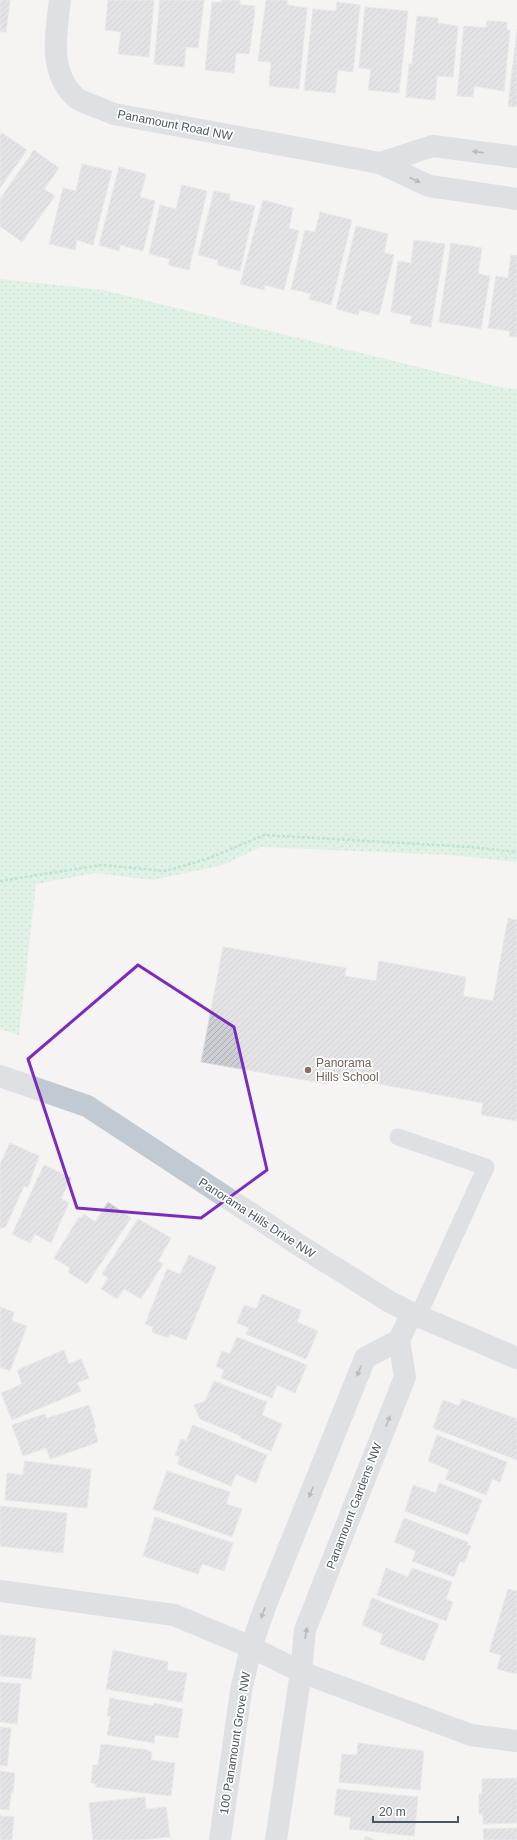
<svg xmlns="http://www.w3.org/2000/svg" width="517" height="1840" viewBox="0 0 517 1840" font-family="Arial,sans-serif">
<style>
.grass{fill:url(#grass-dots)}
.building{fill:url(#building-hatch);stroke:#d7d9de}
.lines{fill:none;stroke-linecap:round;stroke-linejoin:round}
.path{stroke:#7ad0a6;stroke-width:2.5;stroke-dasharray:3 2;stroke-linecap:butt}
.service{stroke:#c1cad2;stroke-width:17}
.minor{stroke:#c1cad2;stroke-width:22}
.tertiary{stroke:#c1cad2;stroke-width:22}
.oneway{fill:#6e7983}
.marked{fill:none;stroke:#7b2cbf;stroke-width:3;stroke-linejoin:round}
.education-dot{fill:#8d6e63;stroke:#fff;stroke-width:1.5}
.labels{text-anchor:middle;stroke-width:3.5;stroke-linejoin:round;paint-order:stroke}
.street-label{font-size:12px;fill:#4a5661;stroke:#fff}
.education-label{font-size:12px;fill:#785e54;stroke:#fff;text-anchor:start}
</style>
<defs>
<pattern id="grass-dots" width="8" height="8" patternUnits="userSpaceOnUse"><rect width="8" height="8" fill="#c3f1d5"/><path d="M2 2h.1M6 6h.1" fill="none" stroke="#a0c6b0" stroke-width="1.8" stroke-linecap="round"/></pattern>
<pattern id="building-hatch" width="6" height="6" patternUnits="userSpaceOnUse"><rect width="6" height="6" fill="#cdcfd5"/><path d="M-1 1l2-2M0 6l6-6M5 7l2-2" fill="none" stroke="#a8abb0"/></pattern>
</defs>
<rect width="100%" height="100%" fill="#f5f3f3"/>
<polygon class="grass" points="0,279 103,290 504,388 517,389 517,862 449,855 261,847 223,865 152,880 95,873 36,884 19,1035 0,1029"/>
<g class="building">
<polygon points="0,0 10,0 6,32 0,32"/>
<polygon points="108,0 154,0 149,57 118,54 121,32 105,30"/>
<polygon points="160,0 204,0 198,48 186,47 184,67 154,64"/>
<polygon points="222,0 240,0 240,5 255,6 254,11 255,11 249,54 236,53 234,73 205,70 212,2 221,2"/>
<polygon points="266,0 287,0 287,5 307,8 299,89 269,86 271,62 258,61"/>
<polygon points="337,2 360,5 353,72 338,70 335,93 304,90 313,9 336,11"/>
<polygon points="365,7 408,11 399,93 368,90 371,69 359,68"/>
<polygon points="417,16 438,18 438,23 458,26 453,77 437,76 435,100 406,97 409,64 412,64"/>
<polygon points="487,21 507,22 507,30 510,30 504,91 474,86 473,97 457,96 464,26 486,28"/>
<polygon points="517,29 517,107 508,106"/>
<polygon points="2,133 27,150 0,188 0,135"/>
<polygon points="34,150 59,168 44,189 55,196 22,242 0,226 0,199"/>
<polygon points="82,164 112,171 93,245 77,240 75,250 49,244 63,188 76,191"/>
<polygon points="119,167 146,174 140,197 155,201 143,251 120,245 119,251 99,245"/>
<polygon points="182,185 207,191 189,270 168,265 170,259 149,254 160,205 176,209"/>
<polygon points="214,191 230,194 229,200 255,206 240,271 217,265 218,260 198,255"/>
<polygon points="263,200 293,208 289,228 299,231 284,290 265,285 264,290 240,284"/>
<polygon points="320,212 352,220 331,305 309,299 311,294 291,289 305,230 315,232"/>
<polygon points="356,226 388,234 384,253 394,255 379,315 360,310 358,315 336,309"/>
<polygon points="414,240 445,244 431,327 410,323 412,316 391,312 398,261 411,263"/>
<polygon points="451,243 482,248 478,274 490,276 481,329 439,322"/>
<polygon points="511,255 517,256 517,337 509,336 510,331 488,328 496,276 508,278"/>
<polygon points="508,918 517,920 517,1121 481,1115 483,1103 368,1082 367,1084 328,1078 327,1084 201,1062 223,947 346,968 345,976 376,981 379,961 466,977 463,996 493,1001"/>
<polygon points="10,1143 39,1156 28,1187 24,1186 6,1226 0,1229 0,1164"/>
<polygon points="44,1165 71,1178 61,1199 69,1203 51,1243 35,1234 30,1243 12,1234"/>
<polygon points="108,1202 131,1218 87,1284 68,1272 70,1268 54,1258 79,1217 81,1218 84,1214 95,1222"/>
<polygon points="138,1219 171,1238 158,1261 163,1264 141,1299 124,1289 117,1299 101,1289 108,1278 102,1274"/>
<polygon points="189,1255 216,1267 186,1340 170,1334 168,1338 152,1332 153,1327 145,1324 167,1269 180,1274"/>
<polygon points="262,1294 301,1310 297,1322 318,1331 306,1359 246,1334 249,1328 237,1323 244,1305 256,1309"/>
<polygon points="0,1307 14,1312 12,1321 27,1326 10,1371 0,1367"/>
<polygon points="237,1337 307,1365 295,1393 277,1385 272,1398 221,1378 224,1370 216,1366 222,1351 230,1354"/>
<polygon points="64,1350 69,1364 81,1359 89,1378 77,1383 81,1391 12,1420 1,1393 22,1384 17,1370"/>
<polygon points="214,1381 267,1402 262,1415 282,1424 271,1451 241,1438 241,1436 200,1419 194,1405 205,1401"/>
<polygon points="462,1399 517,1419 517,1460 433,1428 443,1400 459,1406"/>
<polygon points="89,1405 96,1427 94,1428 98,1442 50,1459 46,1448 23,1456 12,1425 45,1414 47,1418"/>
<polygon points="193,1425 267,1455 256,1483 236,1474 231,1486 177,1464 180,1457 175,1455 181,1439 186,1441"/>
<polygon points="437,1435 507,1462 500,1482 492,1479 486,1495 445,1479 449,1470 428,1461"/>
<polygon points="25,1461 91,1469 87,1508 5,1500 7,1473 23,1475"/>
<polygon points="167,1471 230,1492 226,1504 242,1509 232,1537 153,1509"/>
<polygon points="439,1483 482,1500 468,1535 405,1511 413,1485 436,1493"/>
<polygon points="0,1506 67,1513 63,1553 0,1546"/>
<polygon points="155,1517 233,1543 224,1571 202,1564 198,1574 143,1556"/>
<polygon points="404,1518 468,1542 467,1545 471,1546 464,1563 460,1561 454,1577 412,1561 416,1551 394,1542"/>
<polygon points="386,1568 408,1577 412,1568 452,1582 446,1599 453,1602 446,1621 377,1595"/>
<polygon points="508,1589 517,1591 517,1674 497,1669 501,1655 489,1652"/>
<polygon points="372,1598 439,1624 424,1661 380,1644 383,1634 362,1625"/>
<polygon points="0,1635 36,1638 31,1679 0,1676"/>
<polygon points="113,1650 168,1662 167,1670 187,1673 182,1702 106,1689"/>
<polygon points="0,1682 21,1684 17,1724 0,1722"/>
<polygon points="110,1698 153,1706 154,1703 183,1709 178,1738 155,1735 154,1743 107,1735 111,1716 107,1716"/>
<polygon points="0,1727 11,1728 7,1766 0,1765"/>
<polygon points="358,1743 424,1751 420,1790 339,1782 342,1754 357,1755"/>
<polygon points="101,1744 148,1750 148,1751 152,1752 151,1760 175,1763 171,1796 96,1787 96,1784 91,1783 93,1765 98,1765"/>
<polygon points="0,1771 15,1773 13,1793 11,1793 9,1810 0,1809"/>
<polygon points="517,1778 517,1823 483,1824 483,1814 479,1814 479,1794 482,1794 482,1779"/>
<polygon points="337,1789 418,1797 414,1836 349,1829 351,1817 334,1815"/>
<polygon points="145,1797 146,1809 166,1807 170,1837 136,1840 93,1840 89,1803"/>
<polygon points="0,1814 1,1816 14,1817 12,1840 0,1840"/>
<polygon points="517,1828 517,1840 484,1840 483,1829"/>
<polygon points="366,1836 375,1840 364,1840"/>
</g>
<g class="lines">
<polyline class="path" points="0,881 101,865 165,871 207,859 264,835 471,847 517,852"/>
<polyline class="service" points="398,1137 486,1167 418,1316"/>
<g class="minor">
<path d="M60 0C56 33 48 71 75 97 80 102 106 110 114 114L380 163 429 186 517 199"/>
<polyline points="380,163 433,146 517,157"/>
<polyline points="0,1591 174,1615 251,1647 301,1672 471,1735 517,1741"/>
<polyline points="220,1840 241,1691 251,1647 265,1607 365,1358 399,1340"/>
<polyline points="276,1840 301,1672 305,1630 405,1377 399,1340 412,1313"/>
</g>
<polyline class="tertiary" points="0,1076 87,1106 299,1245 390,1302 418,1316 517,1358"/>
</g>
<defs><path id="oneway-solid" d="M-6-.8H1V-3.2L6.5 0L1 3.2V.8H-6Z"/></defs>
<g class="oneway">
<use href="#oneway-solid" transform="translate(478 152) rotate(-173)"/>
<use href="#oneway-solid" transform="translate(415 180) rotate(25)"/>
<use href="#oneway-solid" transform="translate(359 1371) rotate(112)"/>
<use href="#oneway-solid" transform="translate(388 1421) rotate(-69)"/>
<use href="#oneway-solid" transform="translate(311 1492) rotate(112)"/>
<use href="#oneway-solid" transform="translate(263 1613) rotate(110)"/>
<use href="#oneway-solid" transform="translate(306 1633) rotate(-80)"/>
</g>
<path d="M0 0H517V1840H0ZM138 965 234 1027 267 1170 201 1218 77 1208 28 1059Z" fill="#f5f3f3" fill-opacity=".55" fill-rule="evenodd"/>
<path class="marked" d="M138 965 234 1027 267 1170 201 1218 77 1208 28 1059Z"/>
<circle class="education-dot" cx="308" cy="1070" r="4"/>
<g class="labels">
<g class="street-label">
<text transform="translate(175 125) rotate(11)" y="4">Panamount Road NW</text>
<text transform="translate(257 1218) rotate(33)" y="4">Panorama Hills Drive NW</text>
<text transform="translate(354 1506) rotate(-69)" y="4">Panamount Gardens NW</text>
<text transform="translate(235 1743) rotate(-81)" y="4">100 Panamount Grove NW</text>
</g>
<g class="education-label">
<text x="316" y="1067">Panorama<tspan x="316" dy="14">Hills School</tspan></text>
</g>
</g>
<path d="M373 1816v6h85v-6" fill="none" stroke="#4a5661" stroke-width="2"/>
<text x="379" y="1816" font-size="12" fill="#4a5661" stroke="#ffffff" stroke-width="3" paint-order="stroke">20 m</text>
</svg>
